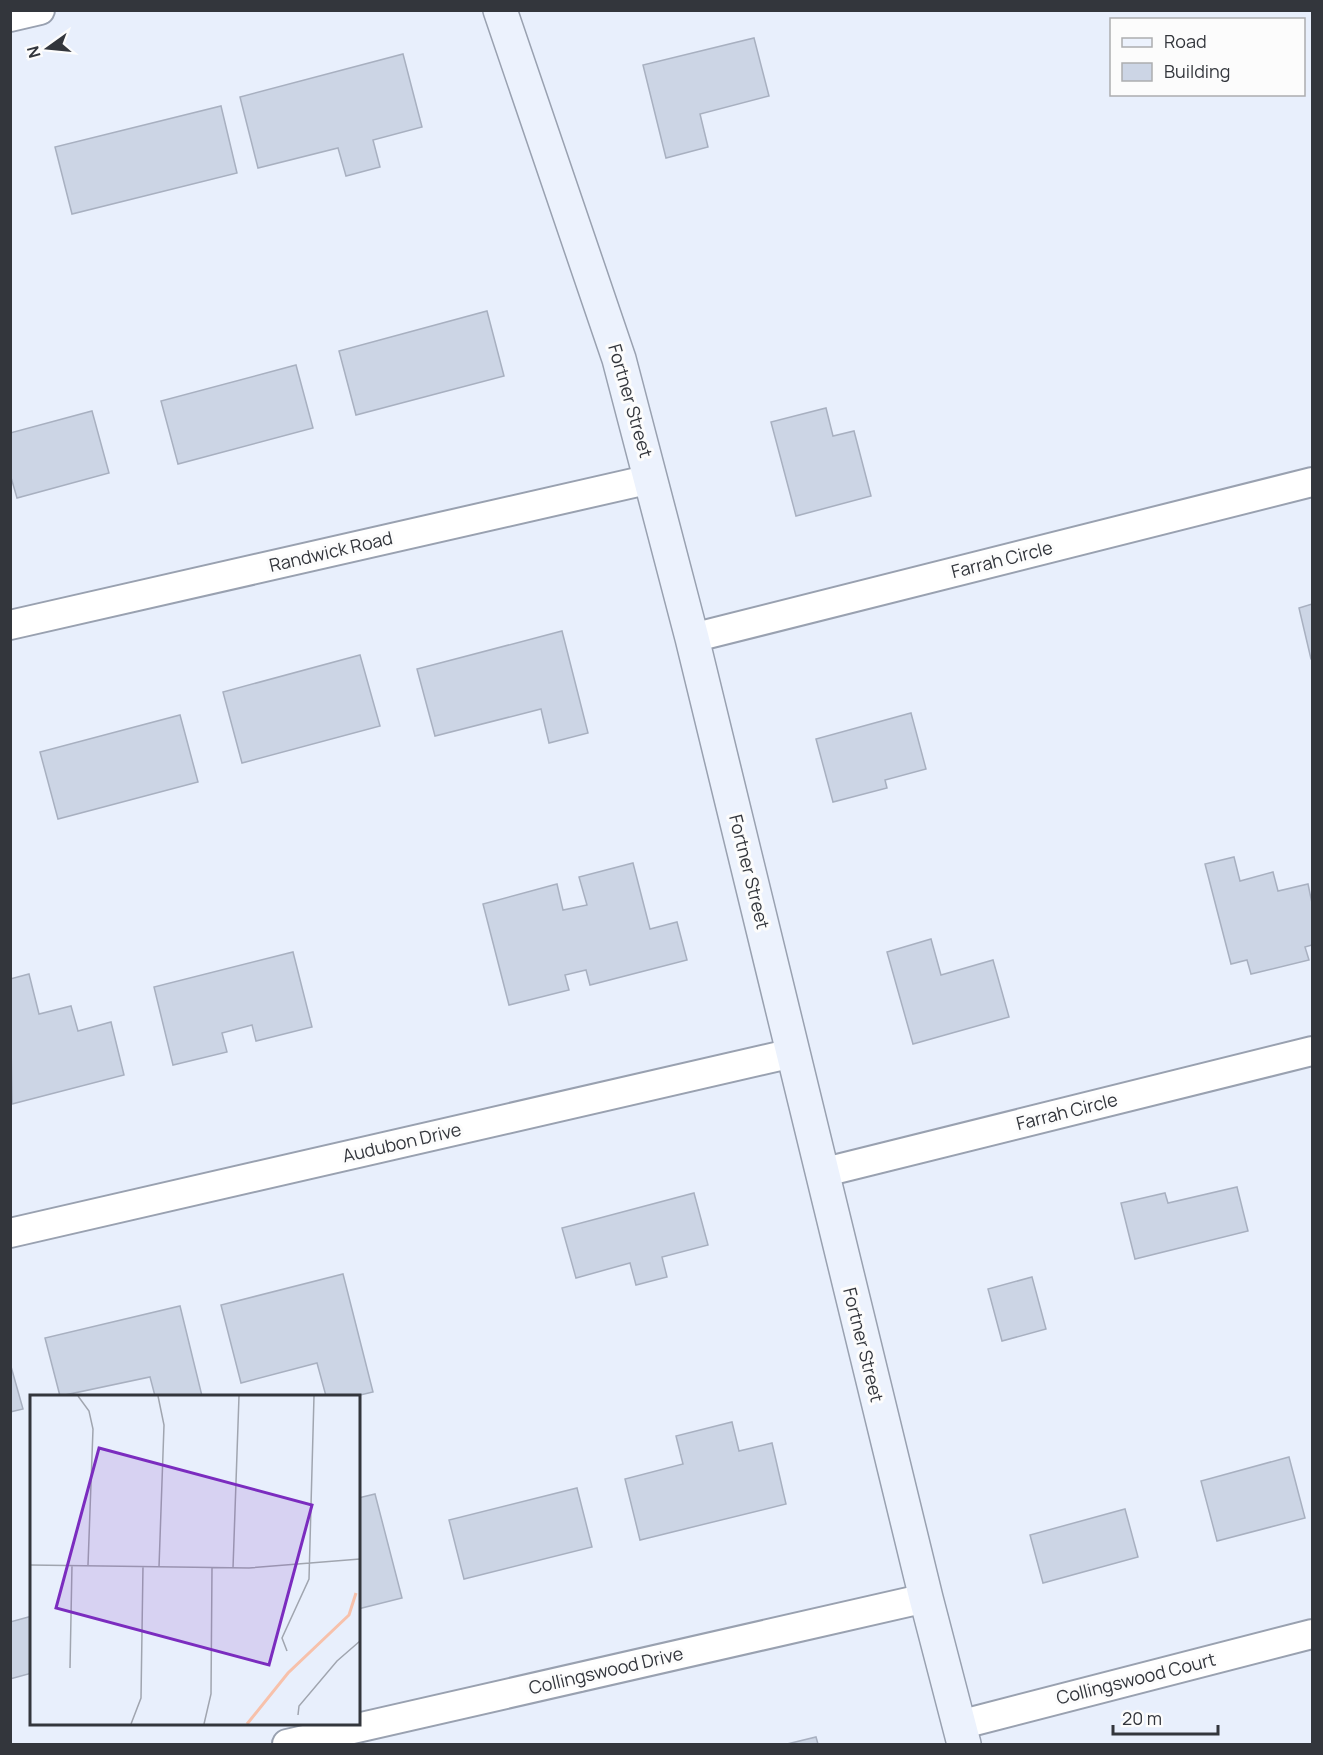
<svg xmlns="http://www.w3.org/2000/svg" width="1323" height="1755" viewBox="0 0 1323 1755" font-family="Manrope,sans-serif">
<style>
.building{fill:#ccd5e5;stroke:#a8b0c0;stroke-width:1.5}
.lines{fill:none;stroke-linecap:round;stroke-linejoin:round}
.street-casing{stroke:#99a1b0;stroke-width:32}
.secondary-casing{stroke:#99a1b0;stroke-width:36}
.street{stroke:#fff;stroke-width:28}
.secondary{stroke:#ecf2fd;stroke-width:33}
.labels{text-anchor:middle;stroke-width:6;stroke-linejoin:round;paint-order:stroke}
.street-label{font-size:18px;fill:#33363c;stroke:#fcfcfc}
.inset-river{fill:none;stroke:#f7c1ab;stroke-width:3}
.inset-road{fill:none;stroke:#a0a5af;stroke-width:1.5}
.view{fill:#7b2cbf;fill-opacity:0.15;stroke:#7b2cbf;stroke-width:3}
.inset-edge{fill:none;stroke:#33363c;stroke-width:3}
</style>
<rect width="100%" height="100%" fill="#e8effc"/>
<g class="building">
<polygon points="754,38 769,96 700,114 708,147 666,158 643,65"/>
<polygon points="403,54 422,127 373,140 380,167 346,176 338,148 258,168 240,97"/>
<polygon points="221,106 237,173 72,214 55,147"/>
<polygon points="487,311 504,376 356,415 339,351"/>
<polygon points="296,365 313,428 178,464 161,401"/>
<polygon points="826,408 833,436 854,431 871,496 796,516 771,422"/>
<polygon points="92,411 109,473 17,498 10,474 10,433"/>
<polygon points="1312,604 1312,659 1311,659 1299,608"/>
<polygon points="562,631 588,733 549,743 541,709 435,736 417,669"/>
<polygon points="360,655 380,726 242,763 223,692"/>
<polygon points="911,713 926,769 885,780 887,788 833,802 816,739"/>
<polygon points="180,715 198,782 58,819 40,752"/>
<polygon points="1234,857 1240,881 1273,872 1278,891 1308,884 1312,903 1312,945 1305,947 1309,960 1251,974 1247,960 1231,964 1205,864"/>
<polygon points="633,863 650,929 677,922 687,960 590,985 586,970 565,975 569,990 509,1005 483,904 557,884 563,910 587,905 579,877"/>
<polygon points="931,939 941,975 993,960 1009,1017 913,1044 887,952"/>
<polygon points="293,952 312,1027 256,1041 252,1025 222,1033 227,1052 173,1065 154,987"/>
<polygon points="29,974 39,1014 71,1006 78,1031 111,1022 124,1075 12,1104 10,979"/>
<polygon points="1237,1187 1248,1231 1135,1259 1121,1203 1165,1193 1168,1203"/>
<polygon points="694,1193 708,1245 662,1257 667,1277 636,1285 630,1263 576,1278 562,1228"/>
<polygon points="343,1274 373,1392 356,1396 326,1396 317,1363 241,1383 221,1305"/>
<polygon points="1032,1277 1046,1329 1002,1341 988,1289"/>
<polygon points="180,1306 202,1396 155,1396 150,1377 60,1396 45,1338"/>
<polygon points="10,1363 23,1409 10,1412"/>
<polygon points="732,1422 739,1451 772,1443 786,1504 640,1540 625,1479 683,1464 676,1436"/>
<polygon points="1289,1457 1305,1518 1217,1541 1201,1481"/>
<polygon points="577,1488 592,1547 464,1579 449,1520"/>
<polygon points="375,1494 402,1598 358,1609 358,1498"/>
<polygon points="1125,1509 1138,1557 1043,1583 1030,1535"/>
<polygon points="32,1616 32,1673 10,1679 10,1622"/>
<polygon points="816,1737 818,1744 787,1744"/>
</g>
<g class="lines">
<g class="street-casing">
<g id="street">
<polyline points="10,17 40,10"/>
<polyline points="10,625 651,479"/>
<polyline points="692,638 1312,482"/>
<polyline points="821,1173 1312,1051"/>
<polyline points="10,1233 793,1053"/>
<polyline points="959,1725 1312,1634"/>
<polyline points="287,1744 926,1598"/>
</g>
</g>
<g class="secondary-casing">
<polyline id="secondary" points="500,10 619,359 692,638 926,1598 964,1744"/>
</g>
<use href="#street" class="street"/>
<use href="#secondary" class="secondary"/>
</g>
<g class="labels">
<g class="street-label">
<text transform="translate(630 401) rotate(74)" y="6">Fortner Street</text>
<text transform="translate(331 552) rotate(-13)" y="6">Randwick Road</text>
<text transform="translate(1002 560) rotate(-14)" y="6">Farrah Circle</text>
<text transform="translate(749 872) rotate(76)" y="6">Fortner Street</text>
<text transform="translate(1067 1112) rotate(-14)" y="6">Farrah Circle</text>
<text transform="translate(402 1143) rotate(-13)" y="6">Audubon Drive</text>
<text transform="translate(863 1345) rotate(76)" y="6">Fortner Street</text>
<text transform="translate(606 1671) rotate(-13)" y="6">Collingswood Drive</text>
<text transform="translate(1136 1679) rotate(-14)" y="6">Collingswood Court</text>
</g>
</g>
<g transform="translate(30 1395)">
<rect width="330" height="330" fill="#e8effc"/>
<path class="inset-river" d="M217 329 258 278 319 220 326 198"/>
<path class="inset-road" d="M48 1 59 16 63 34 58 170M128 1 134 30 129 172M0 170 219 173 330 164M203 173 209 1M257 256 252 243 279 184 284 1M40 273 42 170M268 320 269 311 307 266 330 246M101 329 111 303 113 171M174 329 181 299 182 173"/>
<path class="view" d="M69 53 282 110 239 270 26 213Z"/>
<rect width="330" height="330" class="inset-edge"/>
</g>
<rect width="1323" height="1755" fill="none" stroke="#33363c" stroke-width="24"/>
<rect x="1110" y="18" width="195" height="78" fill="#fcfcfc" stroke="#acadaf" stroke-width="1.5"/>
<rect x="1122" y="38" width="30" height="9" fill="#ecf2fd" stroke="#acadaf" stroke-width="1.5"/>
<text x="1164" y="48" font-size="18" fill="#33363c">Road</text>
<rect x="1122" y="63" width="30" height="18" fill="#ccd5e5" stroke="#acadaf" stroke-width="1.5"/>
<text x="1164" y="78" font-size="18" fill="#33363c">Building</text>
<g transform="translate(48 48) rotate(255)" stroke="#fcfcfc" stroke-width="4.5" paint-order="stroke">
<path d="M0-4.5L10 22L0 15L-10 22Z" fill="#33363c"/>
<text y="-9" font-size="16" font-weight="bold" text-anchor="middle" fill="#33363c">N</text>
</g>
<path d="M1113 1725v9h105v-9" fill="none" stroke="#33363c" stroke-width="3"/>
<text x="1122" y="1725" font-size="18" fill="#33363c" stroke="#fcfcfc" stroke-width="4.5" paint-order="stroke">20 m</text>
</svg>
